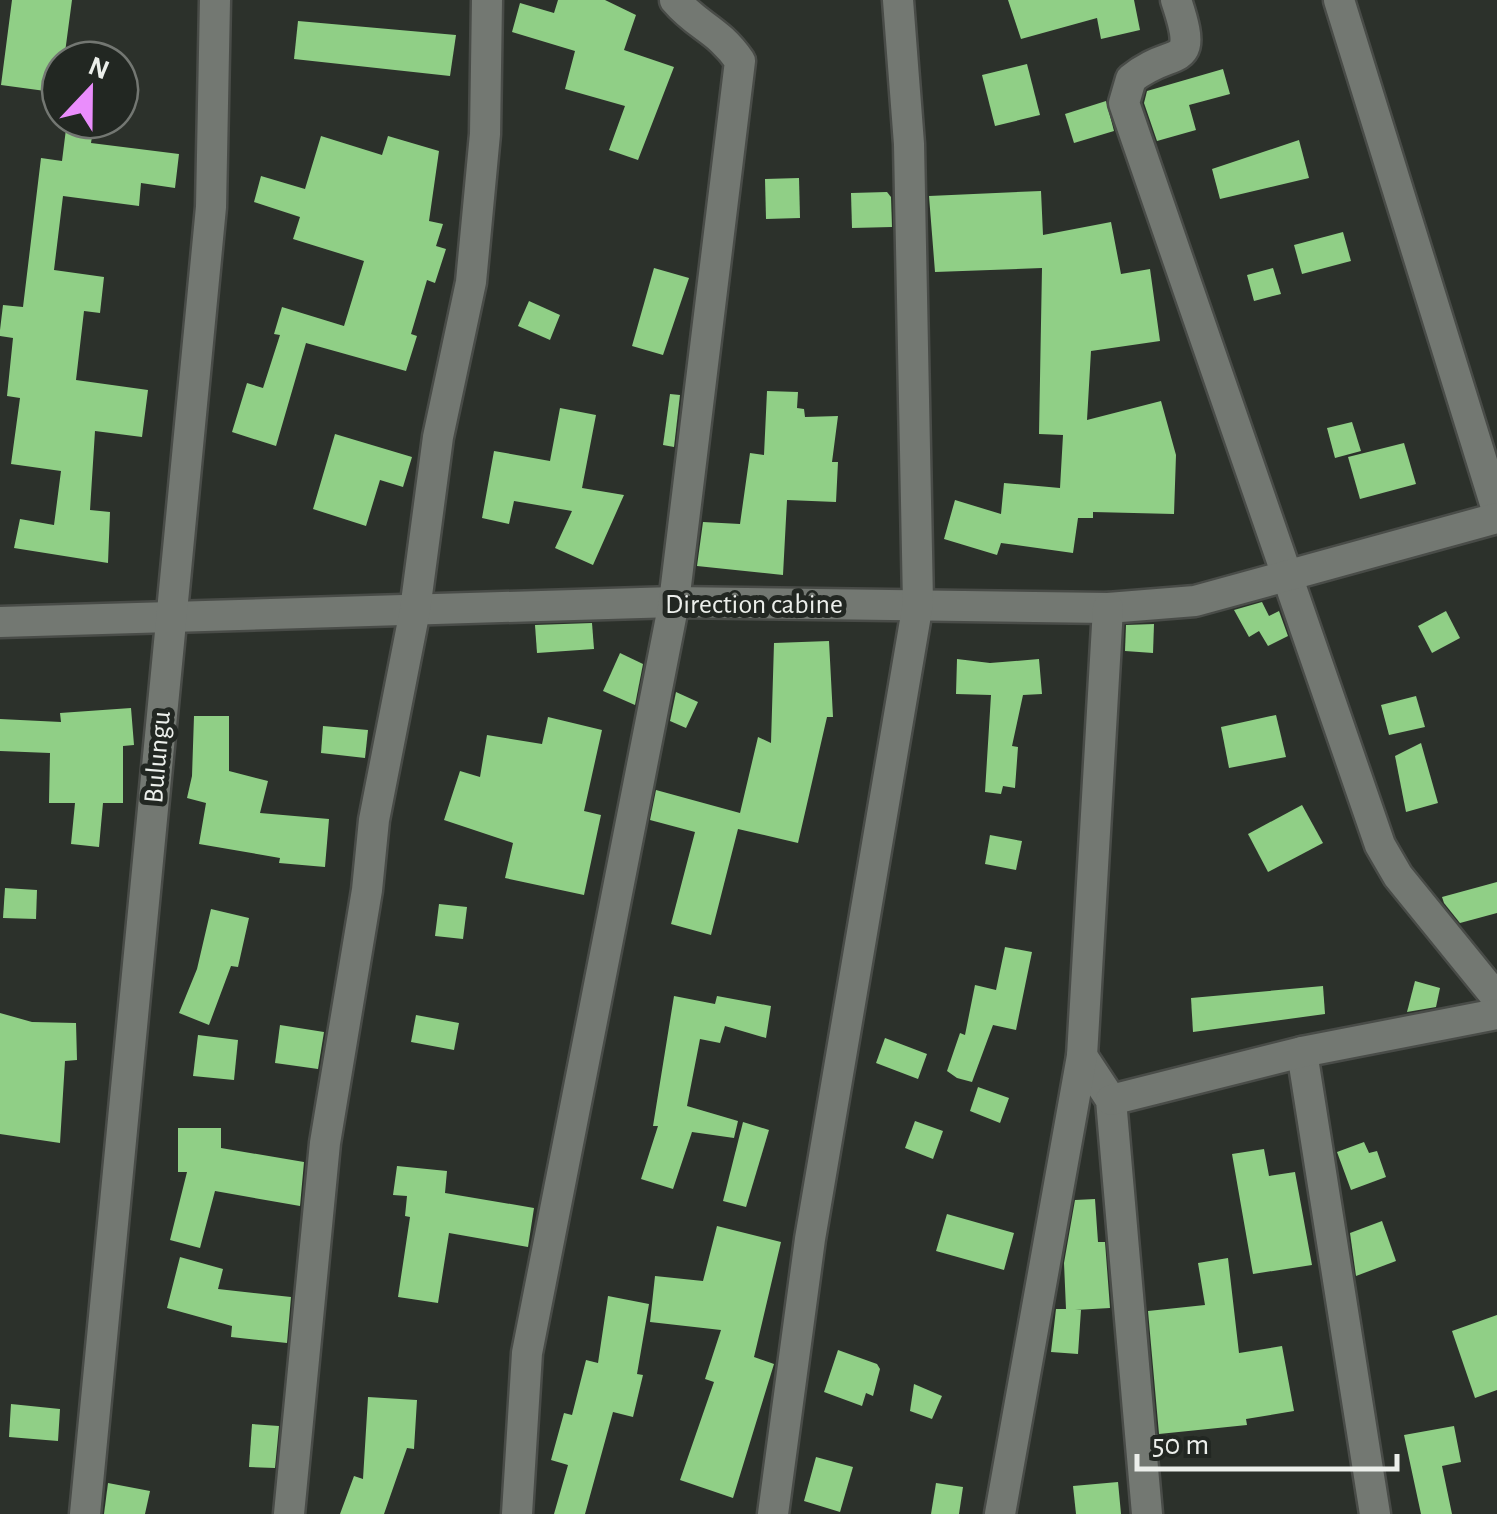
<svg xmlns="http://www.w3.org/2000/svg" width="1497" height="1514" viewBox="0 0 1497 1514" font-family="'Alegreya Sans',sans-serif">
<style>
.building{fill:#90cf86}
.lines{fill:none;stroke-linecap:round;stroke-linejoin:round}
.street-casing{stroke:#494c48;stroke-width:35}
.street{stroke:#737872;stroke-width:30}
.labels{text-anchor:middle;stroke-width:10;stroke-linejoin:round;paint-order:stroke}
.street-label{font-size:28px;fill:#ecefeb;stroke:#222722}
</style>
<rect width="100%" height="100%" fill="#2c312b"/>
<g class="building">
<polygon points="12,0 72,0 64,60 60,60 60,93 1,85"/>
<polygon points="558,0 605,0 636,15 624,50 674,67 638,160 609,150 625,106 565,89 575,51 512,32 520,3 554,13"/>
<polygon points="1008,0 1134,0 1140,30 1101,39 1097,18 1021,39"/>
<polygon points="298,21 456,35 450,76 294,59"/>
<polygon points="1027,64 1040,115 995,126 982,75"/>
<polygon points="1223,69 1230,94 1189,105 1196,130 1157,141 1144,103 1147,91"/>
<polygon points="1106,101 1114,131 1074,143 1065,114"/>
<polygon points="67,121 94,124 91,143 179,154 175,188 141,183 139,206 63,196 54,270 104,277 100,313 84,311 76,380 148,390 142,437 95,431 90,510 110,512 108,563 14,548 20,519 54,525 61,471 11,464 20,398 7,396 13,338 0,336 0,330 3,305 23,307 41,158 62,161"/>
<polygon points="321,136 382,155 388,136 439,151 429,221 443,224 436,246 446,249 435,283 427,280 411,334 417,336 406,371 306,343 276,446 232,432 247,383 263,388 280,335 274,334 282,307 344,326 364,261 293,239 300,217 254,202 261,176 305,189"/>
<polygon points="1299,140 1309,178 1220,199 1212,169"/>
<polygon points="799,178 800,218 766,219 765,179"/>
<polygon points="1041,191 1043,235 1111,222 1121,274 1150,269 1160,341 1091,351 1087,420 1161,401 1176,455 1174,514 1093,512 1093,518 1078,518 1073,553 1001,543 997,555 944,539 955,500 1001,514 1004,483 1060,488 1063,435 1039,434 1042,268 935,272 929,196"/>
<polygon points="887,192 891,197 892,227 852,228 851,193"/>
<polygon points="1343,232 1351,261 1302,274 1294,245"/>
<polygon points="654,268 689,278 663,355 632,346"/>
<polygon points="1273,268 1281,294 1254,301 1247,275"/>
<polygon points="529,301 560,315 550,340 518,326"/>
<polygon points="767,391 798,392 797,408 804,409 805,417 838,416 832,462 838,462 836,502 787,500 783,575 697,566 703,522 740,524 750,453 764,455"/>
<polygon points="670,394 680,395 674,447 663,445"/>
<polygon points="560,408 596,415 582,488 624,495 593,565 555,548 572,511 514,501 509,524 482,518 494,451 550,461"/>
<polygon points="1352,422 1361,451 1335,458 1327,428"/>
<polygon points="335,434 412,457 403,487 380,480 366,526 313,509"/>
<polygon points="1404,443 1416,484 1360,499 1348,457"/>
<polygon points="1262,602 1269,616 1279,611 1288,636 1268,646 1259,631 1249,637 1234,610"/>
<polygon points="1446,611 1460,638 1432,653 1418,626"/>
<polygon points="592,623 594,649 537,653 535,625"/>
<polygon points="1154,624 1153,653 1125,651 1126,625"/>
<polygon points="829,641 833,717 827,717 798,843 738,829 711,935 671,924 695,832 650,820 656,790 740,813 758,737 771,743 774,643"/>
<polygon points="620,653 643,664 635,705 603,691"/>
<polygon points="957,659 990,663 1039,659 1042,694 1023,695 1012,746 1018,747 1015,788 1003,786 1001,794 985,792 991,695 956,694"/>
<polygon points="676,692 698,702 686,728 670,721"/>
<polygon points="1416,696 1425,727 1389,735 1381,705"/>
<polygon points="131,708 134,745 123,746 123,803 103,803 99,847 71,844 75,803 49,803 50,753 0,751 0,719 61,722 60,713"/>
<polygon points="1276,715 1286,757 1229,768 1221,727"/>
<polygon points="194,716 229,716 229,771 268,781 260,813 329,819 325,867 279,863 280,858 199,844 206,803 187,798 192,776"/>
<polygon points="548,717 602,730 584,811 601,815 584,895 505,878 513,843 444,820 460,771 480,777 487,735 542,744"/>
<polygon points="323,726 368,730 365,758 321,753"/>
<polygon points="1421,743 1438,803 1406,812 1395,756"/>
<polygon points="1302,805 1323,843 1268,872 1248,834"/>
<polygon points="990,835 1022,841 1016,870 985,864"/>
<polygon points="1497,882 1497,913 1460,923 1444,903 1442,897"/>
<polygon points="5,888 37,890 36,919 3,918"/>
<polygon points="439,904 467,907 463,939 435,936"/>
<polygon points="211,909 249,918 238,967 231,966 209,1025 179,1013 197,969"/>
<polygon points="1005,947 1032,952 1016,1030 993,1025 972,1082 957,1078 947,1071 960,1033 965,1035 975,985 996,990"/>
<polygon points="1415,981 1440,988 1436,1007 1407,1012"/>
<polygon points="1323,986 1325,1014 1193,1032 1191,998"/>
<polygon points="674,996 715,1004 717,996 771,1006 766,1038 725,1026 720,1043 700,1039 687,1106 738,1121 734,1138 692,1132 673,1189 641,1179 658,1126 653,1126"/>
<polygon points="0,1013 32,1022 76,1023 77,1060 65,1061 60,1143 0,1134"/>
<polygon points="416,1015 459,1023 454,1050 411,1042"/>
<polygon points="280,1025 324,1032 318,1069 275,1063"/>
<polygon points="198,1035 238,1040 234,1080 193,1076"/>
<polygon points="885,1038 927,1054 918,1079 876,1063"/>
<polygon points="978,1087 1009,1098 1000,1123 970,1111"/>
<polygon points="915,1121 943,1131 933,1159 905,1148"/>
<polygon points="743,1122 769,1130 746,1207 723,1201"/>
<polygon points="178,1128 221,1128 221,1148 304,1162 300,1206 215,1191 200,1248 170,1240 187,1172 178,1172"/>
<polygon points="1364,1142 1369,1153 1377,1151 1386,1177 1351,1190 1337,1152"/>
<polygon points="1264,1149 1269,1176 1295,1172 1312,1265 1253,1274 1232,1154"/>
<polygon points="397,1166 447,1171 445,1193 534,1208 528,1247 449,1233 438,1303 398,1297 410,1217 405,1216 407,1196 393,1195"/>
<polygon points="1095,1199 1098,1242 1105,1242 1110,1308 1075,1310 1081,1310 1078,1354 1051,1352 1056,1309 1066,1309 1064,1263 1075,1200"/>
<polygon points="947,1214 1014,1233 1004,1270 936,1251"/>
<polygon points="1382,1221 1396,1261 1356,1276 1350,1233"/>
<polygon points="717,1226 781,1242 754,1357 774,1364 733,1498 680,1480 714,1382 705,1379 721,1330 650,1322 655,1276 703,1281"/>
<polygon points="180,1257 223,1269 218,1289 291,1297 287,1343 231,1337 232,1326 167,1308"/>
<polygon points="1228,1258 1239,1353 1282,1346 1294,1411 1246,1419 1247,1425 1159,1434 1148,1311 1205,1305 1198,1263"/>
<polygon points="608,1296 649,1304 637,1374 643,1375 633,1417 613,1412 585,1514 554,1514 568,1465 551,1460 564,1413 572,1415 586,1360 598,1363"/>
<polygon points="1497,1315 1497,1390 1475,1398 1452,1331"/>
<polygon points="838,1350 877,1364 880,1369 873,1396 866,1393 862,1406 824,1392"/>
<polygon points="914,1384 942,1396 932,1419 910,1411"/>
<polygon points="368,1397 417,1400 414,1449 407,1448 384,1514 340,1514 354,1476 363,1479"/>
<polygon points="11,1404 60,1409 58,1441 9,1437"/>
<polygon points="252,1424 279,1426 275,1468 249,1467"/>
<polygon points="1454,1426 1461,1462 1442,1466 1452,1514 1421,1514 1404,1435"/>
<polygon points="816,1457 853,1467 840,1512 804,1501"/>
<polygon points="1118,1482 1121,1514 1076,1514 1073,1486"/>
<polygon points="108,1483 150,1491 145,1514 104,1514"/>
<polygon points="936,1483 963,1487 959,1514 931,1514"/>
</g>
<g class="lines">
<g class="street-casing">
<g id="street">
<path d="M1176 0C1201 74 1173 44 1131 79L1124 103 1380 845 1398 876 1497 998"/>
<polyline points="1339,0 1497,510"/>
<polyline points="0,622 674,602 1108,608 1195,601 1497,518"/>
<polyline points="1302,1052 1375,1514"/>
<polyline points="1082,1056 1111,1100 1147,1514"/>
<polyline points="1111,1100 1302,1052 1497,1014"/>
<polyline points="85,1514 211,207 215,0"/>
<polyline points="289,1514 325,1143 367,890 374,820 415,610 438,437 471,282 485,134 487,0"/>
<path d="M517 1514 527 1353 674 602 740 61C718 29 698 27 675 0"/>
<polyline points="773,1514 810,1239 918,603 909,144 898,0"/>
<polyline points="1000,1514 1082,1056 1108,608"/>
</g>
</g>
<use href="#street" class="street"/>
</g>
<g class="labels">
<g class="street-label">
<text x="754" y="613">Direction cabine</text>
<text transform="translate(156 757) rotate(-85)" y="10">Bulungu</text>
</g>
</g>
<g transform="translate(90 90) rotate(22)"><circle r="48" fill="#222722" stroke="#737772" stroke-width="2.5"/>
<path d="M0-8L18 38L0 25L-18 38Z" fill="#ea8dfc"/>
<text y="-15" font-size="28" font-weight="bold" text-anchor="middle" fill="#ecefeb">N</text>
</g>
<path d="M1137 1454v15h260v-15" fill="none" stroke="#ecefeb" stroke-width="5"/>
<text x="1152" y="1454" font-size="30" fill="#ecefeb" stroke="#222722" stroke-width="8" paint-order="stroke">50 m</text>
</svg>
